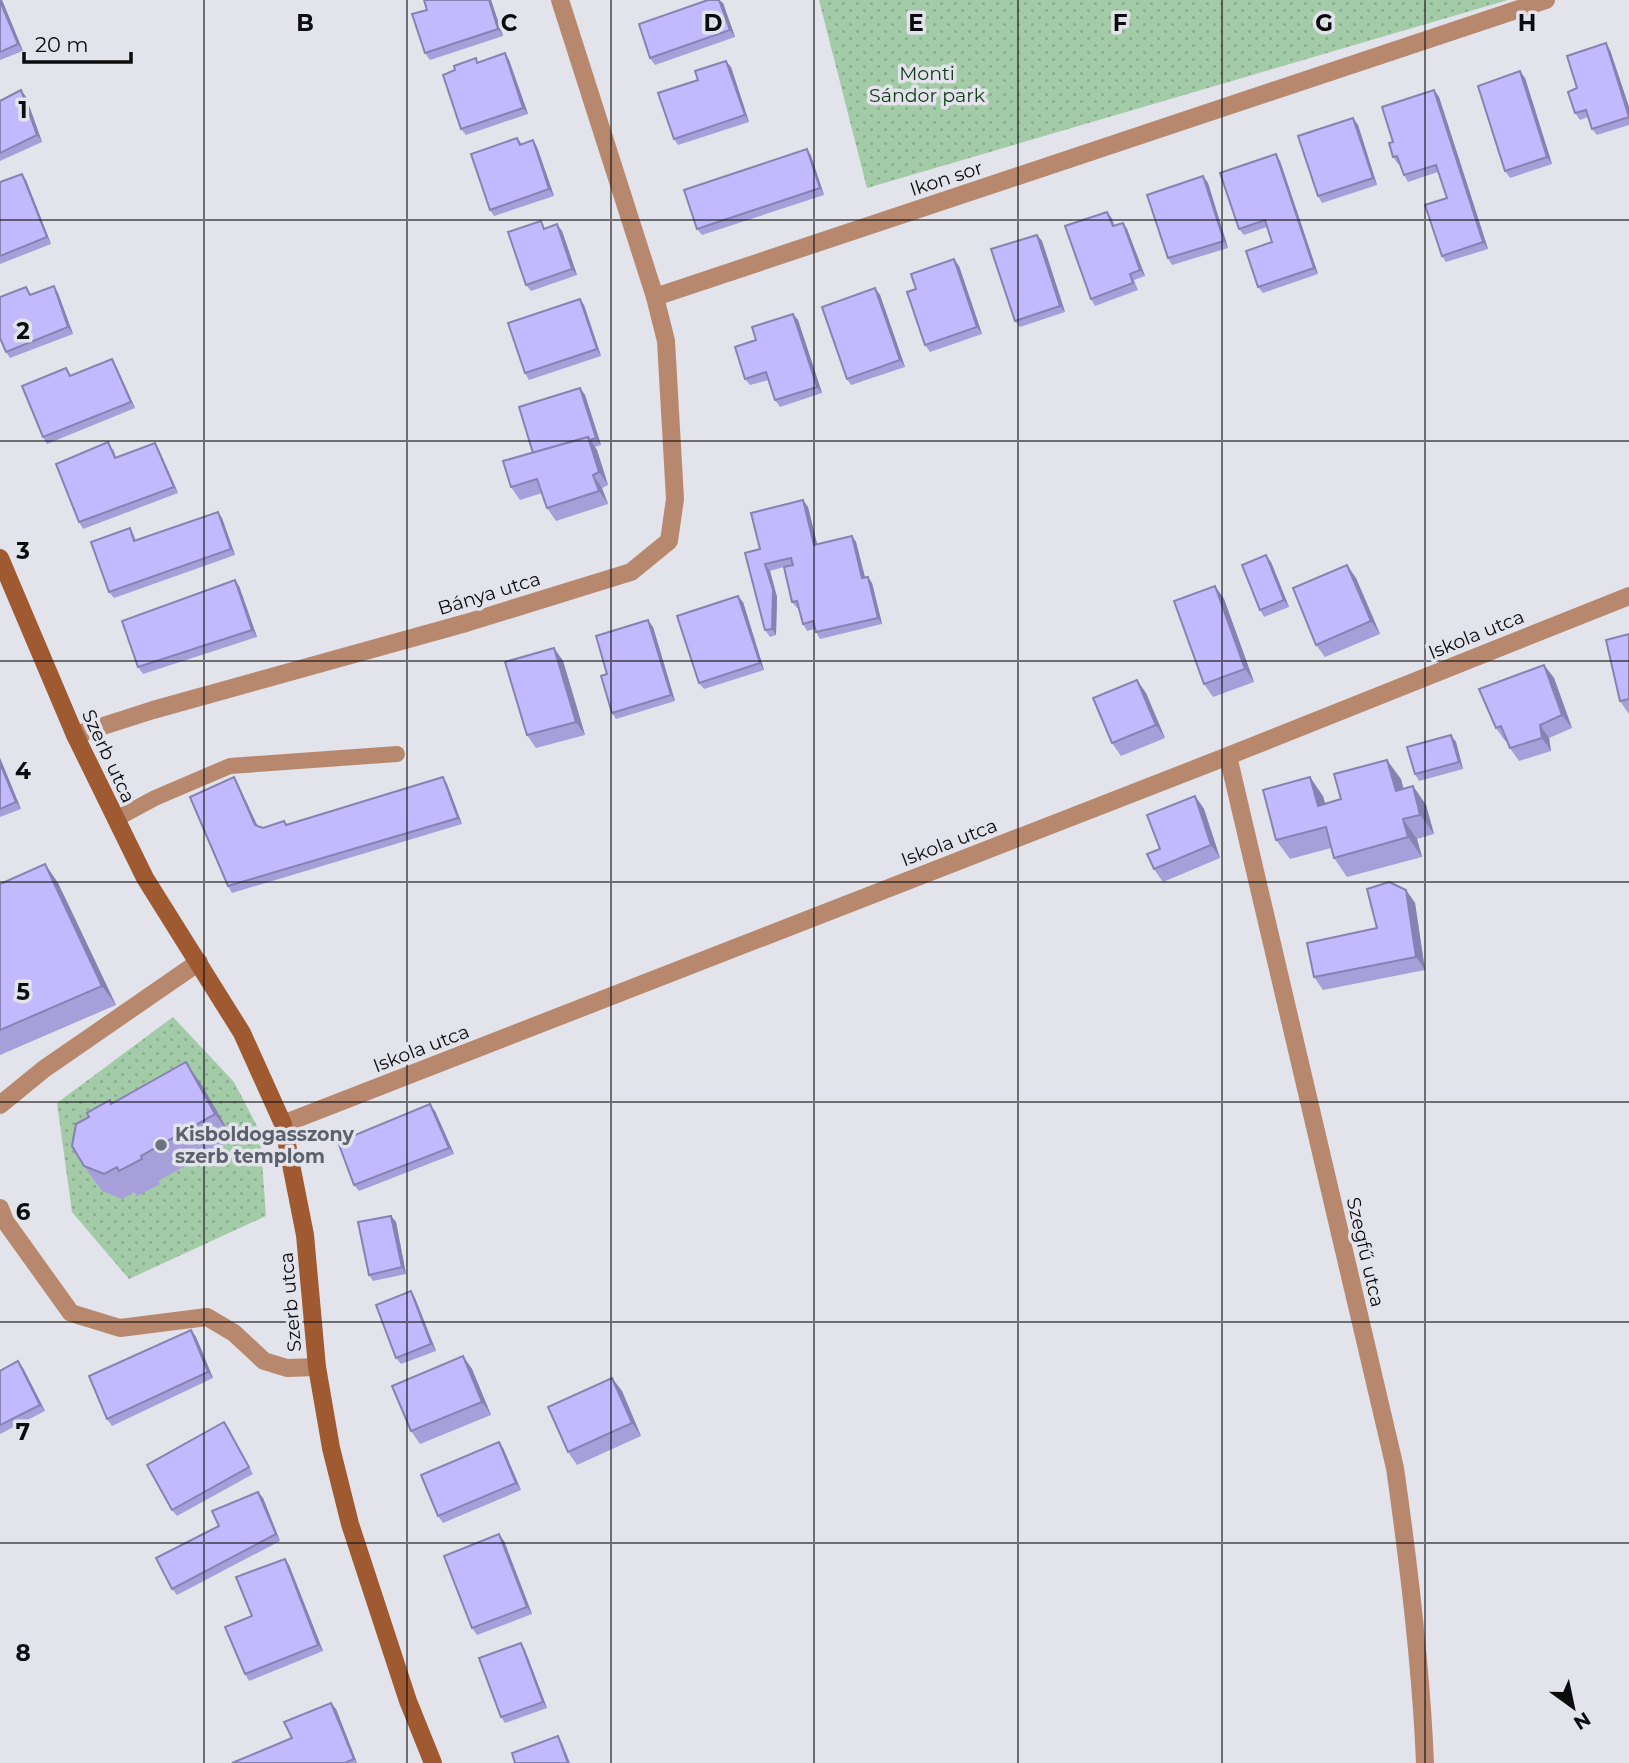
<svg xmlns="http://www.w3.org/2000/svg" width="1629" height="1763" viewBox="0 0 1629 1763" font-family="Montserrat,sans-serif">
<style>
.green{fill:url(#green-dots)}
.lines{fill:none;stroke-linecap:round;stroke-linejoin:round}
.lane{stroke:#b8886e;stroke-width:16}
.street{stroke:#b8886e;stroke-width:18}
.secondary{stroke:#9f5a31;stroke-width:18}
.wall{fill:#a79fda}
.shaded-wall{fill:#8882b2}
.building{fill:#c2b9fe;stroke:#8882b2;stroke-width:2}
.grid{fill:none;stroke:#0c0c0e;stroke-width:2;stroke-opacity:0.55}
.worship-dot{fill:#6b7280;stroke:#e3e3eb;stroke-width:2.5}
.labels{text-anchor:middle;stroke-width:7;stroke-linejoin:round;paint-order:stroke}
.park-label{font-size:19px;fill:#123d1b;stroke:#e3e3eb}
.street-label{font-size:19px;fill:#0c0c0e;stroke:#e3e3eb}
.worship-label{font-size:19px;font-weight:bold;fill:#5b616d;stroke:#e3e3eb;text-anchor:start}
.grid-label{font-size:23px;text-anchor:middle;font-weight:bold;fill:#0c0c0e;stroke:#e3e3eb;stroke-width:7;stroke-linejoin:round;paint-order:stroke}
</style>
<defs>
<pattern id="green-dots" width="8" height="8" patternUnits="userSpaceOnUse" patternTransform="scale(1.75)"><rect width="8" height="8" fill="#a4cba8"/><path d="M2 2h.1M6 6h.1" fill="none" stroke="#8cad8f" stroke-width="1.8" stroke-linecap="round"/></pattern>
</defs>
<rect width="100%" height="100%" fill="#e3e3eb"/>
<g class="green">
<polygon points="819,0 1508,0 867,188"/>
<polygon points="173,1017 234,1082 260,1132 266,1216 129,1279 72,1212 57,1103"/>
</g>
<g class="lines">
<polyline class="lane" points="116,819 155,798 230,766 397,754"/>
<g class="street">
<polyline points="560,0 655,297 1546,0"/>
<polyline points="75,735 153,710 466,623 631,572 669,541 675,499 666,341 655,297"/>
<path d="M1228 756 1395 1468C1409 1566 1421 1664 1425 1763"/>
<polyline points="0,1105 44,1069 199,962"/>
<polyline points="283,1124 1228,756 1629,596"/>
<polyline points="0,1208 5,1221 71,1313 120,1328 207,1317 234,1333 264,1361 287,1368 317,1367"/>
</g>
<polyline class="secondary" points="0,558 75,735 145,878 242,1033 283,1124 305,1235 317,1367 331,1448 350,1524 408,1701 433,1763"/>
</g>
<g class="wall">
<polygon points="0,0 2,0 23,51 0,60"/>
<polygon points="491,0 503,36 430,60 425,53"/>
<polygon points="723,3 735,37 655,65 650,58"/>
<polygon points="1610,50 1629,107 1629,125 1597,135 1592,129 1588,117 1580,120 1575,113 1577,88"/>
<polygon points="505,53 509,60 528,114 466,135 461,129 478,62"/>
<polygon points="731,67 749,122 678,145 674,139 698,80"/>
<polygon points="1525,78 1552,164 1510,178 1505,171"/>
<polygon points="21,90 26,97 42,142 0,161 0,101"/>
<polygon points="1434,90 1439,97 1488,249 1446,262 1442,256 1447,198 1438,172 1408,182 1404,175 1400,163 1398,164 1393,157 1393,142"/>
<polygon points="1353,118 1358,125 1377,185 1322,203 1318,196"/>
<polygon points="517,138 522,144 537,147 554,196 494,216 490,210"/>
<polygon points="807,149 811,156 824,195 702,235 697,229"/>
<polygon points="1280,161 1318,274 1263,293 1258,287 1272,242 1267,227 1244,235 1239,229"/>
<polygon points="22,174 26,180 51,244 0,264 0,182"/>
<polygon points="1203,176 1208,183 1228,248 1172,265 1168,258"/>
<polygon points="1107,212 1112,218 1115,226 1123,223 1127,229 1145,276 1134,280 1138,290 1095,306 1091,299"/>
<polygon points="546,228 562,231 577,275 531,291 526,285"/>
<polygon points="1037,235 1042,241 1065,312 1020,327 1015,321"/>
<polygon points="959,266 982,334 930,352 925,345 916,289"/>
<polygon points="875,288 880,295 905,367 851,385 847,379"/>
<polygon points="58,293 73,334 10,358 6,352"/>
<polygon points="584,305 601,356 529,380 525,373"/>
<polygon points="793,314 798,320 822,393 780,407 775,400 769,380 750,385 745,379 756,340"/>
<polygon points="116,366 135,408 47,444 43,437 71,375"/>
<polygon points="580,388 585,395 601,445 595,447 597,450 608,485 602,488 608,504 556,521 547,508 542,493 520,500 511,487 533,453"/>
<polygon points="113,448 116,457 159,450 178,493 83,529 79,522"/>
<polygon points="803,500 808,507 817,544 852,536 856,542 865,578 872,583 882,624 820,639 816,632 815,629 807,631 803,624 799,608 797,608 792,602 784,567 770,571 777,597 776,635 770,637 765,630 760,549"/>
<polygon points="222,518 235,555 114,598 109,592 130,528 134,535 136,541"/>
<polygon points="1271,562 1289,607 1264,617 1260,610"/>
<polygon points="1356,578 1380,634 1325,657 1316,645"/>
<polygon points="239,586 257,637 143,674 138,667"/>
<polygon points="1215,586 1224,599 1254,682 1213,697 1204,684"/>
<polygon points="743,602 764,670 704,689 699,683"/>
<polygon points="653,627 675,701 616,719 612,713 607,674"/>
<polygon points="1629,634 1629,714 1620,701"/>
<polygon points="554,648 563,661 585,735 536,748 527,735"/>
<polygon points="1544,665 1554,678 1572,728 1549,738 1551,751 1519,761 1510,748 1507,740 1505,741 1496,728"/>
<polygon points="1146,693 1165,738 1121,756 1112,743"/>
<polygon points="1456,742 1463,769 1419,781 1415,774"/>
<polygon points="0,758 21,809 0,817"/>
<polygon points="1401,779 1403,789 1413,786 1426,805 1434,834 1417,839 1422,857 1347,877 1334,858 1331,848 1290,859 1276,840 1323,796 1325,804"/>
<polygon points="238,784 257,826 263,828 287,825 447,784 462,824 232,893 228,886"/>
<polygon points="1195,796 1204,809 1220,858 1163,882 1154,869 1160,849"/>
<polygon points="45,864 58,883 116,1005 0,1055 0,884"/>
<polygon points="1406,890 1415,903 1425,970 1323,990 1314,977 1377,928"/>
<polygon points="203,1087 233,1139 158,1181 160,1184 137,1196 134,1192 122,1199 102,1191 84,1166 112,1104"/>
<polygon points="435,1111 454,1154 359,1191 354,1185"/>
<polygon points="391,1216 396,1222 406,1274 373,1281 369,1275"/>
<polygon points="411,1291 415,1298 436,1351 401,1364 396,1358"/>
<polygon points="191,1330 196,1337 213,1378 112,1426 107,1419"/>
<polygon points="463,1356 472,1369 491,1415 420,1444 411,1431"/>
<polygon points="23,1368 45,1411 0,1434 0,1371"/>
<polygon points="612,1378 622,1391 641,1436 577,1465 568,1452"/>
<polygon points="224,1422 253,1474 177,1516 172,1510"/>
<polygon points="503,1448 521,1490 443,1523 438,1516"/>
<polygon points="258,1492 263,1498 280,1541 177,1595 172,1589 219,1526"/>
<polygon points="504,1541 532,1614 477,1635 472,1628"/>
<polygon points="285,1559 289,1565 323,1651 249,1681 245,1674 252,1616"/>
<polygon points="521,1643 525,1650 547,1708 505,1723 501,1717"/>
<polygon points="336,1709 357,1763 232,1763 292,1738"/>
</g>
<g class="shaded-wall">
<polygon points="0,0 2,0 23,51 18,44"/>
<polygon points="489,0 491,0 503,36 498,29"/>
<polygon points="719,0 723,3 735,37 730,30"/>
<polygon points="1606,43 1610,50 1629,107 1629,115"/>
<polygon points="505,53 509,60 528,114 523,108"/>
<polygon points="726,61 731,67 749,122 745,115"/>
<polygon points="1520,71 1525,78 1552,164 1547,157"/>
<polygon points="21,90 26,97 42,142 37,135"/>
<polygon points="1434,90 1439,97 1488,249 1483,242"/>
<polygon points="1353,118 1358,125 1377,185 1373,178"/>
<polygon points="533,140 537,147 554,196 549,189"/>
<polygon points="807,149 811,156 824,195 820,188"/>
<polygon points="1276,154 1280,161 1318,274 1314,268"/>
<polygon points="22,174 26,180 51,244 47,237"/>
<polygon points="1203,176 1208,183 1228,248 1224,241"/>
<polygon points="1123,223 1127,229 1145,276 1140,270"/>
<polygon points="557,224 562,231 577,275 572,269"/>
<polygon points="1037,235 1042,241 1065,312 1060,306"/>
<polygon points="954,259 959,266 982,334 977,327"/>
<polygon points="54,286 58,293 73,334 68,327"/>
<polygon points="875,288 880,295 905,367 900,360"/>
<polygon points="580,299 584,305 601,356 597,349"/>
<polygon points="793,314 798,320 822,393 817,387"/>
<polygon points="112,359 116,366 135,408 131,402"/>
<polygon points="580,388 585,395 601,445 596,438"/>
<polygon points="588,437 597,450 608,485 599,472"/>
<polygon points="155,443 159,450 178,493 174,487"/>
<polygon points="593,475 602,488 608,504 599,491"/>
<polygon points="803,500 808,507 819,552 814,545"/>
<polygon points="218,512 222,518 235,555 231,549"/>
<polygon points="852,536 856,542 867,585 862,578"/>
<polygon points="1266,555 1271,562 1289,607 1284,600"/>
<polygon points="765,564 770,571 777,597 776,635 772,629"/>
<polygon points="1347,565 1356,578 1380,634 1371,621"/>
<polygon points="868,577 872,583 882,624 878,618"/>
<polygon points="235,580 239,586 257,637 252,630"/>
<polygon points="1215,586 1224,599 1254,682 1245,669"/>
<polygon points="738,596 743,602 764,670 760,663"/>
<polygon points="648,620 653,627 675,701 671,695"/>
<polygon points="554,648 563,661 585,735 576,722"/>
<polygon points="1544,665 1554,678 1572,728 1562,715"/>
<polygon points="1137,680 1146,693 1165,738 1156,725"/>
<polygon points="1540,725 1549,738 1551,751 1542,738"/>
<polygon points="1451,735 1456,742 1463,769 1459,762"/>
<polygon points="0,758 21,809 16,802 0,763"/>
<polygon points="1387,760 1401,779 1409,810 1396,791"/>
<polygon points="234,777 238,784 260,831 255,825"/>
<polygon points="443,777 447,784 462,824 458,818"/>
<polygon points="1310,777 1323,796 1331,825 1318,806"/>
<polygon points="1413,786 1426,805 1434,834 1420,815"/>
<polygon points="1195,796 1204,809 1220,858 1211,845"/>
<polygon points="1403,819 1417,839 1422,857 1408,837"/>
<polygon points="45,864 58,883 116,1005 102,986"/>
<polygon points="1406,890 1415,903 1425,970 1416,957"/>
<polygon points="186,1062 203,1087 233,1139 215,1114"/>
<polygon points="430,1104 435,1111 454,1154 449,1148"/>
<polygon points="391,1216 396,1222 406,1274 402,1267"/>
<polygon points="411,1291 415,1298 436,1351 431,1344"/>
<polygon points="191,1330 196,1337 213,1378 208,1372"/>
<polygon points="463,1356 472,1369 491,1415 482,1402"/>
<polygon points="18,1361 23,1368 45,1411 40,1405"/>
<polygon points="612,1378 622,1391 641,1436 632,1423"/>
<polygon points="224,1422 229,1429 253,1474 249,1467"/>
<polygon points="499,1442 503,1448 521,1490 516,1483"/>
<polygon points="258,1492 263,1498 280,1541 276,1534"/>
<polygon points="499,1534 504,1541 532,1614 527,1607"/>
<polygon points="285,1559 289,1565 323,1651 318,1645"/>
<polygon points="521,1643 525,1650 547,1708 543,1702"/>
<polygon points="331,1703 336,1709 357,1763 354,1759"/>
<polygon points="558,1736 562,1743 570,1763 568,1763"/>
</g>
<g class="building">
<polygon points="424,0 489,0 498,29 425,53 412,14 427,10"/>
<polygon points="708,0 719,0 730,30 650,58 639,24"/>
<polygon points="0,1 18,44 0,52"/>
<polygon points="1606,43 1629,117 1592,129 1586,110 1575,113 1568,92 1577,88 1567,56"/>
<polygon points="505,53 523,108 461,129 443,75 455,70 454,66 476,58 477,63"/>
<polygon points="726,61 745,115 674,139 658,93 698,80 695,71"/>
<polygon points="1520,71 1547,157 1505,171 1478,86"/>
<polygon points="21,90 37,135 0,153 0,101"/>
<polygon points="1434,90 1483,242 1442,256 1425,205 1447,198 1436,165 1404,175 1397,156 1393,157 1389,143 1393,142 1382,107"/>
<polygon points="1353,118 1373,178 1318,196 1298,136"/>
<polygon points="517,138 520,145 533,140 549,189 490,210 471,154"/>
<polygon points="807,149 820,188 697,229 684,190"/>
<polygon points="1276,154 1314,268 1258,287 1246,251 1272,242 1265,220 1239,229 1220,173"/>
<polygon points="22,174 47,237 0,256 0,182"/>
<polygon points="1203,176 1224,241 1168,258 1147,195"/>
<polygon points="1107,212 1113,226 1123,223 1140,270 1130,274 1133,283 1091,299 1065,226"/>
<polygon points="541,221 544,229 557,224 572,269 526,285 508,232"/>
<polygon points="1037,235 1060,306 1015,321 991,249"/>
<polygon points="954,259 977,327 925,345 907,292 916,289 911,274"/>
<polygon points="54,286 68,327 6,352 0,338 0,297 26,287 30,295"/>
<polygon points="875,288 900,360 847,379 822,307"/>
<polygon points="580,299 597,349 525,373 508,323"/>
<polygon points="793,314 817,387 775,400 766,372 745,379 735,347 756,340 752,327"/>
<polygon points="112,359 131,402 43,437 22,386 66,368 70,376"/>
<polygon points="580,388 596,438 590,440 588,437 533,453 519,407"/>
<polygon points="588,437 599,472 593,475 599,491 547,508 537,479 511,487 503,461"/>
<polygon points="108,442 115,458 155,443 174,487 79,522 56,464"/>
<polygon points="803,500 814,545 852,536 862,578 868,577 878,618 816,632 813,621 803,624 797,601 792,602 784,567 793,565 791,558 765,564 773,590 772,629 765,630 745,553 760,549 751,513"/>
<polygon points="218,512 231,549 109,592 91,542 130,528 134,541"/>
<polygon points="1266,555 1284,600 1260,610 1242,565"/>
<polygon points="1347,565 1371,621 1316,645 1293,588"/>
<polygon points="235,580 252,630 138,667 122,621"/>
<polygon points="1215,586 1245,669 1204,684 1174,601"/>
<polygon points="738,596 760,663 699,683 677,616"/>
<polygon points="648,620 671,695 612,713 601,676 607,674 596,636"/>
<polygon points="1629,634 1629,699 1620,701 1606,640"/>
<polygon points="554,648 576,722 527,735 505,662"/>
<polygon points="1544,665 1562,715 1540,725 1542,738 1510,748 1501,726 1496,728 1479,689"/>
<polygon points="1137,680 1156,725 1112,743 1093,698"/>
<polygon points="1451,735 1459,762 1415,774 1407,747"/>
<polygon points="1387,760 1396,791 1413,786 1420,815 1403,819 1408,837 1334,858 1326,827 1276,840 1263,790 1310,777 1318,806 1341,799 1334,774"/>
<polygon points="0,763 16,802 0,809"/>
<polygon points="234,777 255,825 263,828 284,821 286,825 443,777 458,818 228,886 190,797"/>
<polygon points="1195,796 1211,845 1154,869 1147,854 1160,849 1147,815"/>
<polygon points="45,864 102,986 0,1030 0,884"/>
<polygon points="1389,882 1406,890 1416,957 1314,977 1307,943 1377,928 1367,889"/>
<polygon points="186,1062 215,1114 141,1156 142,1159 119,1171 117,1167 104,1174 84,1166 72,1146 76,1124 89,1117 87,1113 110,1100 111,1104"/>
<polygon points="430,1104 449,1148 354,1185 338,1142"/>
<polygon points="391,1216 402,1267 369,1275 358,1222"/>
<polygon points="411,1291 431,1344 396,1358 376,1305"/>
<polygon points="191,1330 208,1372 107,1419 89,1376"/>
<polygon points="463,1356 482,1402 411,1431 392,1386"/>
<polygon points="18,1361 40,1405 0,1425 0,1371"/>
<polygon points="612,1378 632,1423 568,1452 548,1407"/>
<polygon points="224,1422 249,1467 172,1510 147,1465"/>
<polygon points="499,1442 516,1483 438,1516 421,1475"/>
<polygon points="258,1492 276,1534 172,1589 156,1558 219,1526 212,1511"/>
<polygon points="499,1534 527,1607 472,1628 444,1556"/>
<polygon points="285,1559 318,1645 245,1674 225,1627 252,1616 236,1577"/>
<polygon points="521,1643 543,1702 501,1717 479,1658"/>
<polygon points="331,1703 354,1759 345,1763 232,1763 292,1738 284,1722"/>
<polygon points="558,1736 568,1763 515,1763 512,1753"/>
</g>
<path class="grid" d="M204 0V1763M407 0V1763M611 0V1763M814 0V1763M1018 0V1763M1222 0V1763M1425 0V1763M0 220H1629M0 441H1629M0 661H1629M0 882H1629M0 1102H1629M0 1322H1629M0 1543H1629"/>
<circle class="worship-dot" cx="161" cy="1145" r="7"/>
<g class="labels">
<g class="park-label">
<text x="927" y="80">Monti<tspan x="927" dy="22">Sándor park</tspan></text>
</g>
<g class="street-label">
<text transform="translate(946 178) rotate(-18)" y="7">Ikon sor</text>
<text transform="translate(489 593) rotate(-17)" y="7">Bánya utca</text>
<text transform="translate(1476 634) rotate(-22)" y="7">Iskola utca</text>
<text transform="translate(109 756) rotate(65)" y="7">Szerb utca</text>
<text transform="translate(949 842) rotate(-21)" y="7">Iskola utca</text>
<text transform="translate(421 1048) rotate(-21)" y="7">Iskola utca</text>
<text transform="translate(1366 1252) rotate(77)" y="7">Szegfű utca</text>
<text transform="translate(290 1302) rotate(-95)" y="7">Szerb utca</text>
</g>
<g class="worship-label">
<text x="175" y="1141">Kisboldogasszony<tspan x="175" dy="22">szerb templom</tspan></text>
</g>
</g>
<g class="grid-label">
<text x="305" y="31">B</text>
<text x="509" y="31">C</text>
<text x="713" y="31">D</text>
<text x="916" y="31">E</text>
<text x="1120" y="31">F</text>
<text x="1324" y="31">G</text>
<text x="1527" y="31">H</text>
<text x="23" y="118">1</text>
<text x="23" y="339">2</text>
<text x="23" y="559">3</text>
<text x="23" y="779">4</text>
<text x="23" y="1000">5</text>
<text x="23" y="1220">6</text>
<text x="23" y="1440">7</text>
<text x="23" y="1661">8</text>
</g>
<g transform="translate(1573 1707) rotate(147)" stroke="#e3e3eb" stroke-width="5" paint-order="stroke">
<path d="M0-5L12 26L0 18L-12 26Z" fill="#0c0c0e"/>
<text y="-10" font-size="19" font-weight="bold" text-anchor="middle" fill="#0c0c0e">N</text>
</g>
<path d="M24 52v10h107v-10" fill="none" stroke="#0c0c0e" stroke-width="3.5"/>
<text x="35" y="52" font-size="21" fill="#0c0c0e" stroke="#e3e3eb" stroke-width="5" paint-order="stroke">20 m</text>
</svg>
